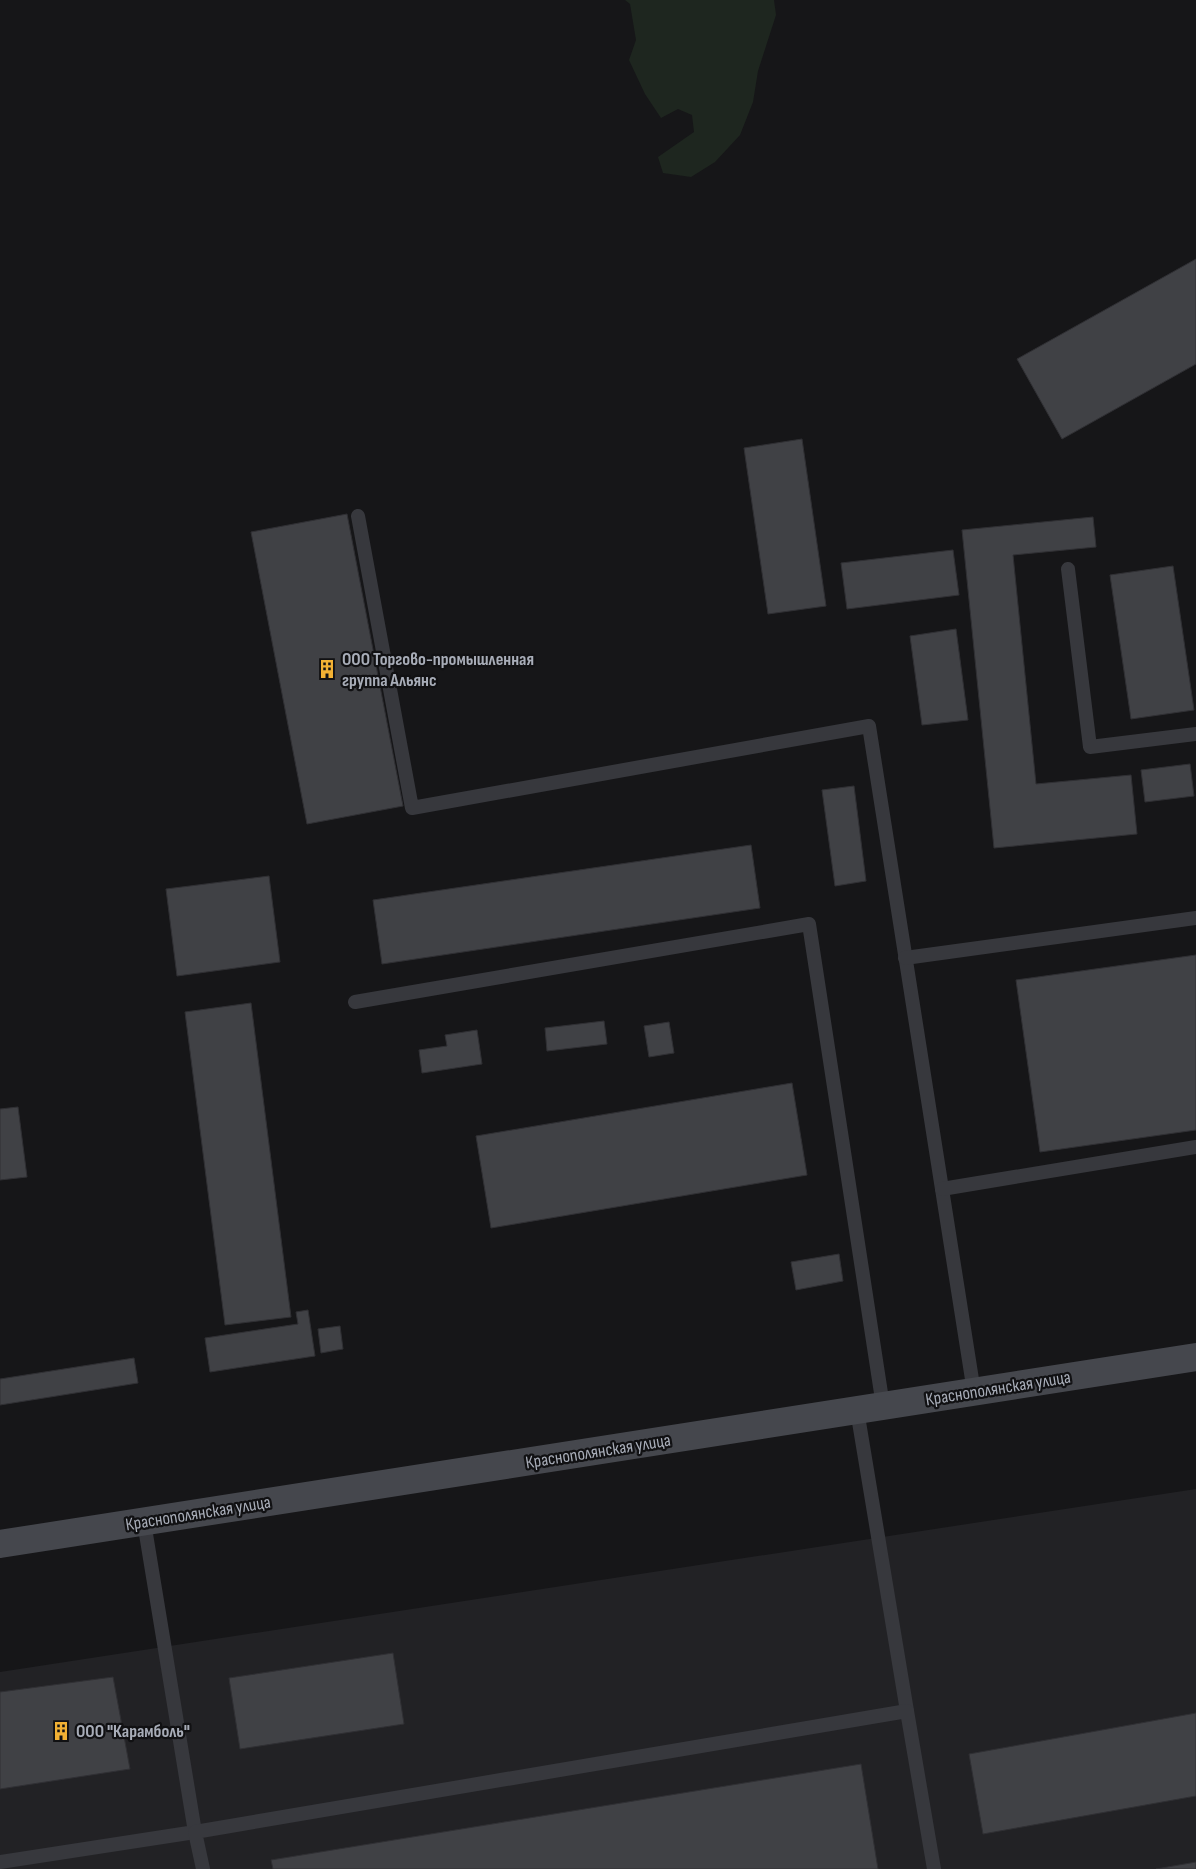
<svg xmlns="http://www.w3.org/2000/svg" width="1196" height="1869" viewBox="0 0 1196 1869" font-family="'Sofia Sans Condensed',sans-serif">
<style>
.built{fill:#222225}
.green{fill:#1e261f}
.building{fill:#404145;stroke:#303034}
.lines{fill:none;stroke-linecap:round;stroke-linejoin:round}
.service{stroke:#37383d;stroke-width:14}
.secondary{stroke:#45474d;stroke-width:28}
.labels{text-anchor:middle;stroke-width:4.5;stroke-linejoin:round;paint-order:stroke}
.poi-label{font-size:18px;font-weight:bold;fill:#a8adb8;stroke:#111113;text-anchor:start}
.street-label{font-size:18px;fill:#a8adb8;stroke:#111113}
</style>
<rect width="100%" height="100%" fill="#161618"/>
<polygon class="built" points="1196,1489 1196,1869 0,1869 0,1672"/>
<polygon class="green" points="625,0 774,0 776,15 758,71 753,102 740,135 715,162 691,177 663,173 658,157 694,132 692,115 678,109 661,118 645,94 629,60 636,40 630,4"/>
<g class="building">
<polygon points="1196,259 1196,364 1062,439 1017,359"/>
<polygon points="802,439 826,606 768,614 744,448"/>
<polygon points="347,514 403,806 307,824 251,532"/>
<polygon points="1093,517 1096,547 1013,555 1036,784 1131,775 1137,834 994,848 962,530"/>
<polygon points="953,550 959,595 847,609 841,563"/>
<polygon points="1173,566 1194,710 1131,719 1110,575"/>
<polygon points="956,629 968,720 922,725 910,636"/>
<polygon points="1190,764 1194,796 1145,802 1141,770"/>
<polygon points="854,786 866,881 835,886 822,790"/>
<polygon points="751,845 760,908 382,964 373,900"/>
<polygon points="269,876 280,962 177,976 166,889"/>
<polygon points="1196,955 1196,1130 1040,1152 1016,980"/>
<polygon points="251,1003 291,1317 225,1325 185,1012"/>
<polygon points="604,1021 607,1044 547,1051 545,1028"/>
<polygon points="669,1022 674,1053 649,1057 644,1026"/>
<polygon points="477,1030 482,1064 422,1073 419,1050 447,1046 445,1035"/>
<polygon points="792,1083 807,1175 491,1228 476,1136"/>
<polygon points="18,1107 27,1177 0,1180 0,1109"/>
<polygon points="839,1254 843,1281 796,1290 791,1262"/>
<polygon points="308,1310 315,1356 210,1372 205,1338 298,1324 296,1312"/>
<polygon points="340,1326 343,1349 321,1353 318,1329"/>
<polygon points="134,1358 138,1383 0,1405 0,1379"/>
<polygon points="393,1653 404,1724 240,1749 229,1678"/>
<polygon points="113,1677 130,1769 0,1789 0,1692"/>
<polygon points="1196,1713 1196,1796 983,1834 969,1754"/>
<polygon points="861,1764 878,1869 273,1869 271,1860"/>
<polygon points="1196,1862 1196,1869 1156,1869"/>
</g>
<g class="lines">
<g class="service">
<polyline points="358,516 412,808 869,726 974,1392"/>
<polyline points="1068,569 1090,747 1196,734"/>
<polyline points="905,958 1196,918"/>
<polyline points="355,1002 809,924 883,1406"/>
<polyline points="942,1189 1196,1147"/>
<polyline points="857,1410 907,1711"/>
<polyline points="0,1862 195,1832 144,1522"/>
<polyline points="203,1869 195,1832 907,1711 934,1869"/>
</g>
<polyline class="secondary" points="0,1544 1196,1357"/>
</g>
<defs>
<g id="building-bare" transform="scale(1.5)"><path d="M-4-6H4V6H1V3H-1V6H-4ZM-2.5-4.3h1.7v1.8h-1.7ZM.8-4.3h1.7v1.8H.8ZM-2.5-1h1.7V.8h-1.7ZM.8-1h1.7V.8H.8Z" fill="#f2b134" stroke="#111113" stroke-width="2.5" paint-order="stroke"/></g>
</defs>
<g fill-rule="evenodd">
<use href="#building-bare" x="327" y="669"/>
<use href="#building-bare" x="61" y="1731"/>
</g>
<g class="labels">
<g class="poi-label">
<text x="342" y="665">ООО Торгово-промышленная<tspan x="342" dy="21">группа Альянс</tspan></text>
<text x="76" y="1737">ООО "Карамболь"</text>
</g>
<g class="street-label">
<text transform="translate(998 1388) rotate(-9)" y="6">Краснополянская улица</text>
<text transform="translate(598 1451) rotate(-9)" y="6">Краснополянская улица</text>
<text transform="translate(198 1513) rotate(-9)" y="6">Краснополянская улица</text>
</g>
</g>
</svg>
